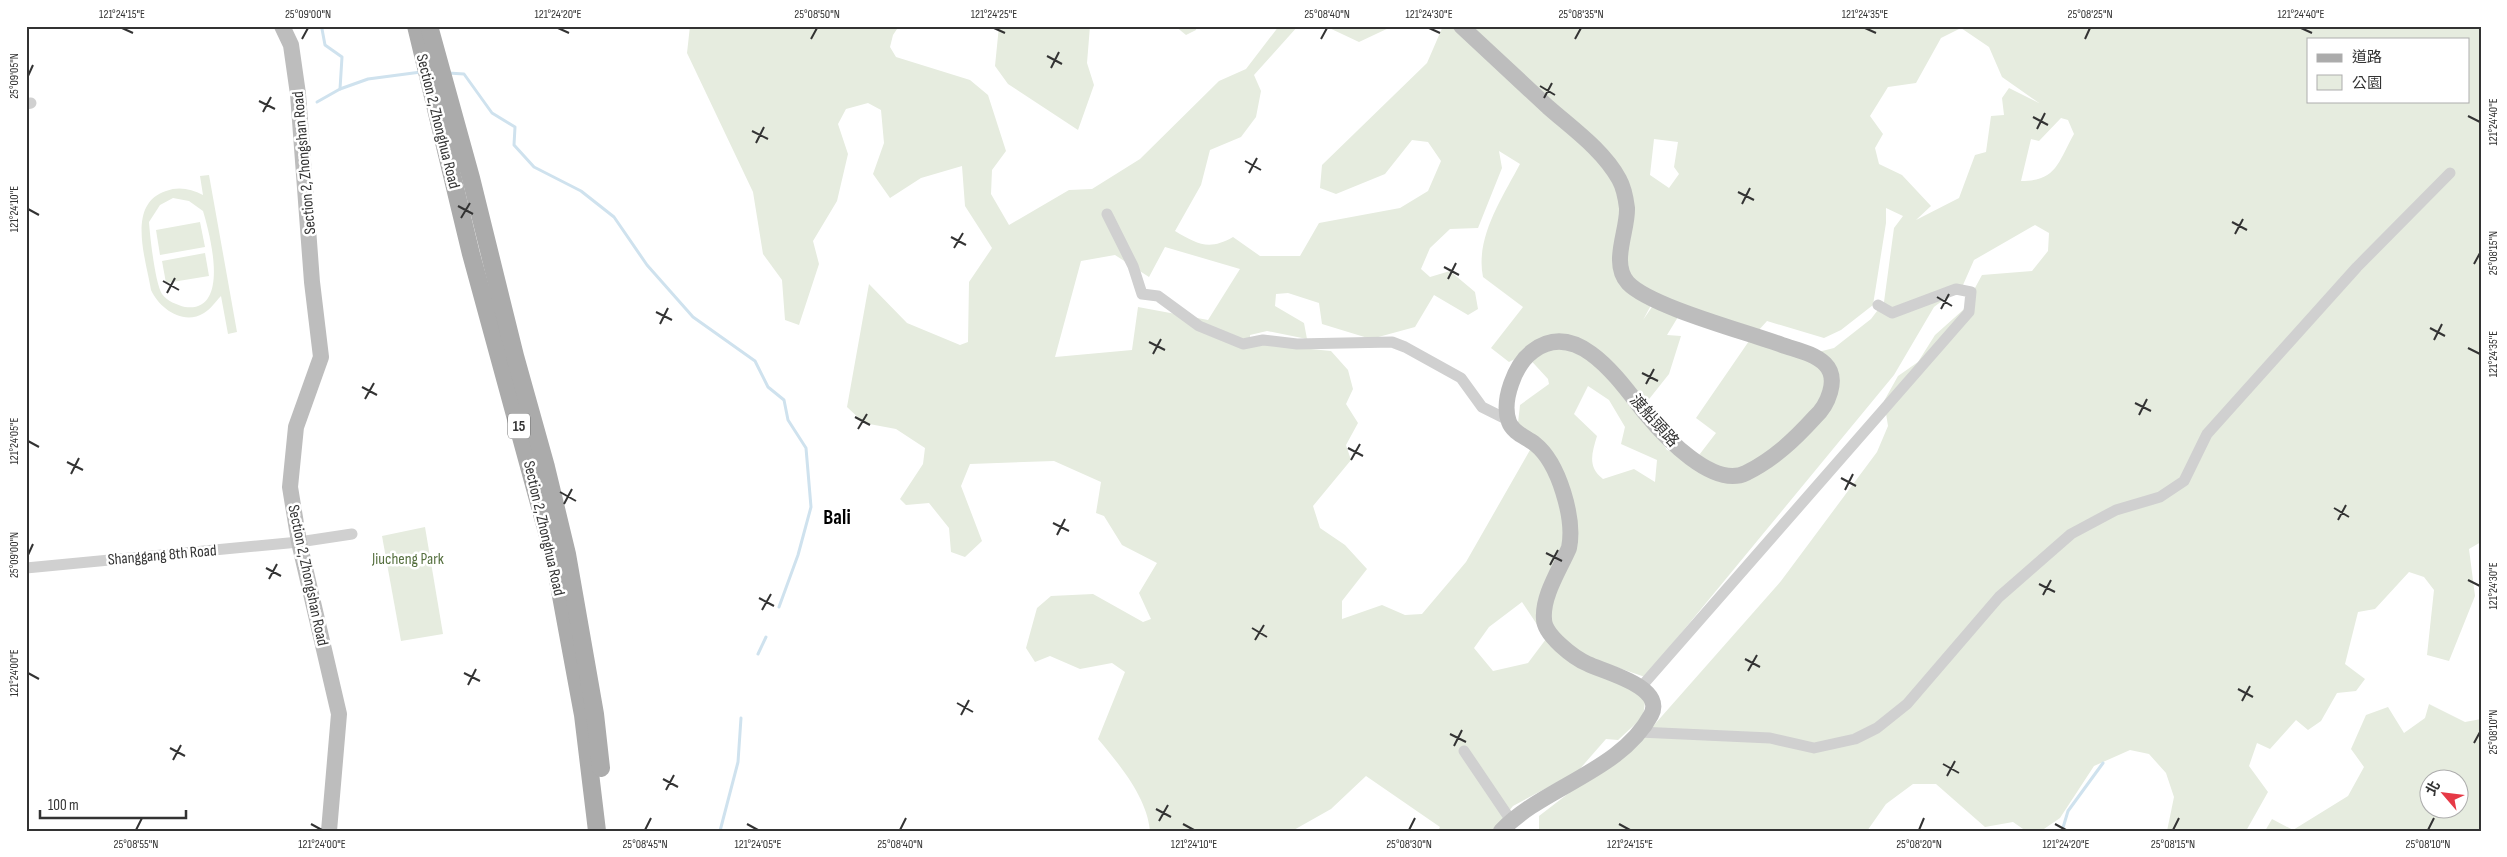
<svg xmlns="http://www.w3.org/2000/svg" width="2507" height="857" viewBox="0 0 2507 857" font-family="'Sofia Sans Condensed','Noto Sans TC',sans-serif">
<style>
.green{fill:#e6ecdf;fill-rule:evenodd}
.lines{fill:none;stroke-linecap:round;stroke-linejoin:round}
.stream{stroke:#cfe2ee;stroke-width:3}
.street{stroke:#d0d0d0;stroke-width:11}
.secondary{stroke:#bdbdbd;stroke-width:16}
.primary{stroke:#ababab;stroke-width:18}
.ticks{fill:none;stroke:#333;stroke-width:2}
.labels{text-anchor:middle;stroke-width:5;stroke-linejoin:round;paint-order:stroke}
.shield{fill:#fff;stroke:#707070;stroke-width:1}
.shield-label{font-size:15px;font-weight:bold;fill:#333}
.street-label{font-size:16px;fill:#333;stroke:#fff}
.park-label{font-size:16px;fill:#56703f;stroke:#fff}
.district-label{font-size:21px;font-weight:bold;fill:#000;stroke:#fff}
.neatline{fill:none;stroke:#333;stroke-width:2}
.ticks-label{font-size:12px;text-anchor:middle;fill:#333}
</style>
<rect width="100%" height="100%" fill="#fff"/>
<g class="green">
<path d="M690 26H899L893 35 890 47 896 57 970 80 988 95 1006 151 992 170 991 194 1009 225 1069 190 1092 189 1140 159 1219 81 1246 69 1279 26H1298L1254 75 1261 91 1256 117 1241 137 1210 150 1201 185 1175 231C1197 244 1209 251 1233 237L1260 256H1300L1319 223 1400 208 1428 191 1441 161 1428 142 1412 140 1385 174 1336 194 1320 188 1322 165 1427 63 1443 26H2481V542L2469 549 2475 596 2449 661 2427 655 2434 590 2424 577 2409 572 2375 609 2358 612 2345 664 2365 679 2356 691 2337 693 2321 721 2308 730 2296 720 2270 749 2257 743 2249 766 2268 792 2246 831H2167L2174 797 2166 773 2149 754 2130 750 2094 766 2060 818 2041 831H2026L2013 822 1985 827 1936 784H1913L1886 804 1867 831 1539 830V816L1647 733 1781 581 1877 452 1888 426 1884 401 1898 376 1918 362 1935 335 1963 310 1982 275 2032 271 2048 251 2049 233 2035 225 1974 260 1963 285 1934 307 1894 375 1645 677 1590 658 1540 629 1522 602 1489 627 1474 648 1493 671 1528 663 1549 635 1631 684 1645 702 1643 717 1618 740 1606 739 1578 771 1513 806 1493 831H1438L1440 827 1366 776 1331 809 1292 831H1150C1147 797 1119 764 1098 739L1125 672 1112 663 1080 669 1050 656 1035 662 1026 648 1037 608 1051 596 1093 594 1143 622 1151 619 1139 593 1157 563 1122 545 1104 516 1096 513 1101 482 1054 461 970 464 961 486 982 541 965 557 951 552 949 528 929 503 906 505 900 499 923 464 925 448 896 429 864 423 847 407 869 284 907 323 960 345 968 342 969 282 992 248 965 206 962 166 921 178 890 198 873 174 884 143 881 110 868 103 846 109 838 124 848 154 837 201 813 241 819 264 799 325 785 320 782 280 763 254 753 192 687 53ZM1961 28 1989 47 2002 77 2039 103 2009 88 2002 98 2004 115 1991 116 1986 152 1975 155 1959 198 1916 220 1931 206 1902 175 1879 164 1875 148 1883 134 1870 116 1888 87 1916 83 1941 38ZM2308 39H2468V101H2308ZM2061 118 2068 120 2074 134C2058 162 2057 181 2021 181L2031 139 2039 141ZM1654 139 1678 142 1674 167 1679 174 1669 188 1650 175ZM1499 151 1520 164C1502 198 1475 238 1483 277L1523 307 1491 348 1509 362 1525 354 1548 379 1549 384 1520 405 1518 423 1530 450 1466 562 1422 614 1405 615 1382 605 1342 619V601L1367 569 1345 545 1320 528 1313 506 1351 460 1346 445 1358 423 1346 404 1353 389 1348 370 1331 351 1250 343V335L1267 331 1307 339 1304 323 1275 306 1276 294 1288 293 1319 303 1322 324 1371 339 1415 327 1434 295 1468 315 1478 309 1475 292 1450 271 1430 277 1421 269 1430 248 1450 229 1478 228 1502 168ZM1886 208 1903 216 1894 228 1884 302 1871 319 1834 348 1806 355 1749 341 1696 418 1716 433 1696 459 1667 450 1642 408 1669 374 1681 336 1667 335 1678 317 1654 304 1643 320 1656 296 1758 331 1767 321 1824 338 1841 330 1873 305 1886 223ZM1165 247 1240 269 1208 320 1138 307 1132 350 1055 357 1081 261 1115 255 1149 277ZM1588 386 1609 400 1625 427 1621 444 1657 460 1655 482 1634 469 1603 479C1587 467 1592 453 1597 436L1574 414Z"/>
<polygon points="999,26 1090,26 1087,63 1094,85 1078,130 1008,84 995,66"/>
<polygon points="1175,26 1196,26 1196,30 1186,35"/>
<polygon points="1325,26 1393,26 1359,42"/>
<path d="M209 175 237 332 228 334 221 296C215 302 211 309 204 313 183 326 159 308 151 290 146 259 126 204 166 191 179 186 191 189 203 195L200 176ZM173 198 189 201 203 211C210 234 231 313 185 307 177 305 167 301 162 294 155 283 150 236 149 222L160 205Z"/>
<polygon points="200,222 205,247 160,255 156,230"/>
<polygon points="205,253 209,276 166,283 162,261"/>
<polygon points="425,527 443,634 401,641 382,536"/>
<path d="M2429 704 2465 722 2481 719V831H2265L2272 819 2293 830 2348 796 2364 767 2351 749 2366 715 2388 707 2404 733 2425 718ZM2430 780H2460V810H2430Z"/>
</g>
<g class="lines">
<g class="stream">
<polyline points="448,73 464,74 492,113 515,127 514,145 534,167 581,191 614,217 647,265 693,317 755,361 768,387 784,400 788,420 806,448 811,507 798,555 779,607"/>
<polyline points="340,89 368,79 421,72"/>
<polyline points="317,102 340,89 342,57 325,45 322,29"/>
<polyline points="758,654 766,637"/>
<polyline points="720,831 738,762 741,718"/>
<polyline points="2062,831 2068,811 2103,763"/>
</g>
<g class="street">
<polyline points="26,104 31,103"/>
<polyline points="1107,214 1133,266 1142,294 1158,296 1199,326 1243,344 1263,340 1297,344 1392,342 1405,347 1461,378 1482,407 1508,420"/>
<polyline points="26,568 299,542 352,534"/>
<polyline points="1641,687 1969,312 1971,292 1956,289 1892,313 1878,305"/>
<polyline points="1639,732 1770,738 1814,748 1855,739 1877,728 1907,704 1999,597 2071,534 2116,510 2160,497 2184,481 2207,434 2357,267 2450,173"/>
<polyline points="1464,751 1512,822"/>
</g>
<g class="secondary">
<polyline points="282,26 291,45 298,94 312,282 321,357 296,427 290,487 299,542 339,714 329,831"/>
<path d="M1461 26C1490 53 1519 80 1548 107 1573 129 1603 150 1619 179 1623 186 1626 200 1627 208 1628 231 1610 263 1628 283 1651 307 1747 332 1782 345 1796 350 1814 353 1825 364 1840 379 1827 406 1815 417 1794 440 1774 459 1746 473 1713 489 1664 436 1645 413 1621 383 1578 317 1533 351 1515 364 1501 401 1509 422 1513 433 1526 437 1535 444 1559 463 1575 519 1569 548 1560 569 1542 596 1544 619 1544 635 1574 658 1588 664 1605 672 1666 687 1651 715 1621 771 1543 787 1501 831"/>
</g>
<g class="primary">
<polyline points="416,26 471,254 554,558 583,715 597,831"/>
<polyline points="429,26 471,178 515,356 546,467 567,554 595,714 601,768"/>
</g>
</g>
<path class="ticks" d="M122 28 133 33M558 28 569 33M994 28 1005 33M1429 28 1440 33M1865 28 1876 33M2301 28 2312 33M302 39 308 28M811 39 817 28M1321 39 1327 28M1575 39 1581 28M2085 39 2090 28M1047 56 1062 64M1051 68 1059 52M28 76 33 65M1540 86 1555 95M1544 98 1552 83M259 101 275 109M263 112 271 97M2468 116 2480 122M2033 117 2048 125M2037 129 2045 113M752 131 768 139M756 143 764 127M1245 161 1261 170M1249 173 1257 158M1738 192 1754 200M1742 204 1750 188M458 206 473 214M28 209 39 215M461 218 470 203M2232 222 2247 230M2235 234 2243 219M951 237 966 245M954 248 963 233M2474 264 2480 253M1444 267 1459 275M1448 279 1456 263M163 281 179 290M167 293 175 278M1937 297 1952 306M1941 309 1949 294M656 312 672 320M660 324 668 308M2430 328 2445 336M2434 340 2442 324M1149 342 1165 350M2468 348 2480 354M1153 354 1161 339M1642 373 1658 381M1646 384 1654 369M362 387 377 395M365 399 374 383M2135 403 2151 411M2139 415 2147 399M855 417 870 425M858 429 867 414M28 441 39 447M1348 448 1363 456M1351 460 1360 444M67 462 83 470M71 474 79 458M1841 478 1856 486M1845 490 1853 474M560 492 576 501M564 504 572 489M2334 508 2349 517M2338 520 2346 505M1053 523 1069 531M1057 535 1065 519M1546 553 1562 561M28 555 33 544M1550 565 1558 550M266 568 281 576M269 579 277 564M2468 580 2480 586M2039 584 2055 592M2043 595 2051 580M759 598 774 606M762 610 771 594M1252 628 1267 637M1255 640 1264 625M1745 659 1760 667M1748 671 1757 655M28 673 39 679M464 673 480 681M468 685 476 669M2238 689 2253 697M2242 701 2250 686M957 703 973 712M961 715 969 700M1450 734 1466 742M2474 743 2480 732M1454 746 1462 730M170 748 185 756M173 760 181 745M1943 764 1959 773M1947 776 1955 761M663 779 678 787M666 790 674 775M1156 809 1171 817M1159 821 1168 805M311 824 322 830M747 824 758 830M1183 824 1194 830M1619 824 1630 830M2055 824 2066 830M136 830 142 818M645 830 651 818M900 830 906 818M1409 830 1415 818M1919 830 1924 818M2173 830 2179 818M2428 830 2434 818"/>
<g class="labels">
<rect class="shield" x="508" y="413.5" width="22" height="25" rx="4"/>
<g class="shield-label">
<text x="519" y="431">15</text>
</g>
<g class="street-label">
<text transform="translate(439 121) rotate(76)" y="6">Section 2, Zhonghua Road</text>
<text transform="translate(303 163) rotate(-95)" y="6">Section 2, Zhongshan Road</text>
<text transform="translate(1655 420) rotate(48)" y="6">渡船頭路</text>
<text transform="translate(545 528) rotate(77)" y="6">Section 2, Zhonghua Road</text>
<text transform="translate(162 554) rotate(-5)" y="6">Shanggang 8th Road</text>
<text transform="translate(309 575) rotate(78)" y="6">Section 2, Zhongshan Road</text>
</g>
<g class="park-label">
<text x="408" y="564">Jiucheng Park</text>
</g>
<g class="district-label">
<text x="837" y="524">Bali</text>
</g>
</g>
<rect width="2507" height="857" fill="none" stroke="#ffffff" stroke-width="55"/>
<rect x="2307" y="38" width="162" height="65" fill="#ffffff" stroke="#adadad"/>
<rect x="2317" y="54" width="25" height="8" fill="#ababab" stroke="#adadad"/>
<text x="2352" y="62" font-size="15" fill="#333333">道路</text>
<rect x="2317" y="75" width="25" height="15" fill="#e6ecdf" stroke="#adadad"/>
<text x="2352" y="88" font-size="15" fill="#333333">公園</text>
<g transform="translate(2444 794) rotate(298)"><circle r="24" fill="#ffffff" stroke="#adadad"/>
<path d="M0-4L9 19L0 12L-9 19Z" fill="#e63946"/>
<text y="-8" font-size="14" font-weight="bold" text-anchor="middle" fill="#333333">北</text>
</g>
<path d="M40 810v8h146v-8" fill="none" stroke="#333333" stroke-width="2.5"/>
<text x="48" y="810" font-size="15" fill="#333333" stroke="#ffffff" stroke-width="4" paint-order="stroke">100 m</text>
<rect x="28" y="28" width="2452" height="802" class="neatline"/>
<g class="ticks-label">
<text x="122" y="18">121°24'15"E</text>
<text x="308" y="18">25°09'00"N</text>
<text x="558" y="18">121°24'20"E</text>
<text x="817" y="18">25°08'50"N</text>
<text x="994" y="18">121°24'25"E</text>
<text x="1327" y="18">25°08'40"N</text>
<text x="1429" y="18">121°24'30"E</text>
<text x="1581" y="18">25°08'35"N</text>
<text x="1865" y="18">121°24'35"E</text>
<text x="2090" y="18">25°08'25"N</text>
<text x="2301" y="18">121°24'40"E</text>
<text transform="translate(14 76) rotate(-90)" y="4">25°09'05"N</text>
<text transform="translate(2493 122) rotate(-90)" y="4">121°24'40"E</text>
<text transform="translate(14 209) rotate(-90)" y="4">121°24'10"E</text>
<text transform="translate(2493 253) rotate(-90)" y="4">25°08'15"N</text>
<text transform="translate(2493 354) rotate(-90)" y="4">121°24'35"E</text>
<text transform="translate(14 441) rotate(-90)" y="4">121°24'05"E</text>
<text transform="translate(14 555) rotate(-90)" y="4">25°09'00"N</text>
<text transform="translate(2493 586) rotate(-90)" y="4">121°24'30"E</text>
<text transform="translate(14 673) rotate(-90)" y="4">121°24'00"E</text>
<text transform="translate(2493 732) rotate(-90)" y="4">25°08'10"N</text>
<text x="136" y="848">25°08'55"N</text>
<text x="322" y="848">121°24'00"E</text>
<text x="645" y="848">25°08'45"N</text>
<text x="758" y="848">121°24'05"E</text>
<text x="900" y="848">25°08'40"N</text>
<text x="1194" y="848">121°24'10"E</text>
<text x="1409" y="848">25°08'30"N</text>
<text x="1630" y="848">121°24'15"E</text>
<text x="1919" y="848">25°08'20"N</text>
<text x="2066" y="848">121°24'20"E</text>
<text x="2173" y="848">25°08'15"N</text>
<text x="2428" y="848">25°08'10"N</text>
</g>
</svg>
